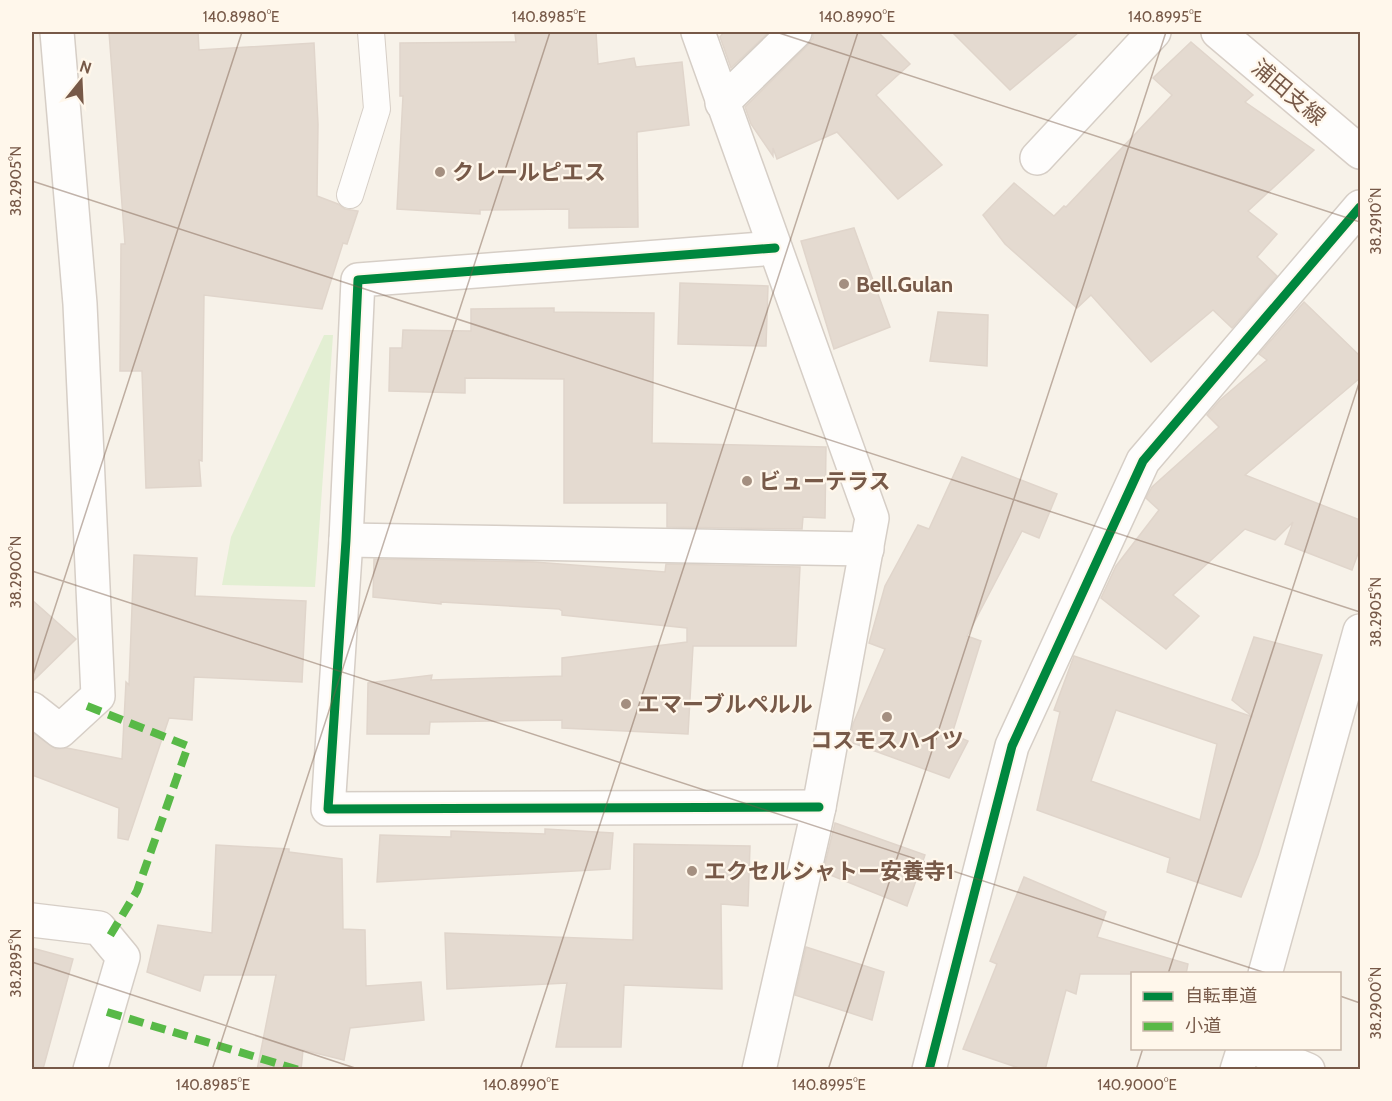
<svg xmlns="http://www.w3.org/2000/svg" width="1392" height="1101" viewBox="0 0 1392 1101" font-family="Cabin,'Noto Sans JP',sans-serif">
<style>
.green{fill:#e3efd3}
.building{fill:#e4dad0;stroke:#e0d5cb;stroke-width:1.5;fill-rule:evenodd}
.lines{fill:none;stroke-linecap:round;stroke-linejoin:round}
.lane-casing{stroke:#d6cec6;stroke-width:28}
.street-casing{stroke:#d6cec6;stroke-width:36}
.secondary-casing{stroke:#d7cec6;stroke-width:36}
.lane{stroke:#fefdfc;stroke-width:26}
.street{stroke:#fefdfc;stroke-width:33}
.secondary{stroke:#fefdfc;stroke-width:33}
.quiet{stroke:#58b947;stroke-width:8;stroke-dasharray:15 8;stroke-linecap:butt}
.cycleway-casing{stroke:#fff7eb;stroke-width:13}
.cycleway{stroke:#00873e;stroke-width:9}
.ticks{fill:none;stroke:#775948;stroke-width:1.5;stroke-opacity:0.45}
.poi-dot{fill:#a48f80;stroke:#fff7eb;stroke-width:2}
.labels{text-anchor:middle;stroke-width:4.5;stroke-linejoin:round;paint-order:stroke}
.street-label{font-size:22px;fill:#775948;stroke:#fff7eb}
.poi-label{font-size:22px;font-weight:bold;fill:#775948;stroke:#fff7eb;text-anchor:start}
.neatline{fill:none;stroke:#775948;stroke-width:2}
.ticks-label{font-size:15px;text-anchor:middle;fill:#775948}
</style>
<rect width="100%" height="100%" fill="#f7f2e9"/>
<polygon class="green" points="324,335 333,335 315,587 222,585 231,537"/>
<g class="building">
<polygon points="109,32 198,32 199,50 314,43 318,124 317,196 338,204 345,209 358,211 347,244 343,243 322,309 204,295 202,461 199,460 201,486 146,488 142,371 120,371 121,244 125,244"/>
<polygon points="596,32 598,64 634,58 636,67 682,62 689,125 637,132 638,227 569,228 569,209 480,210 480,214 397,209 403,96 400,96 400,43 516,42 515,34"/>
<polygon points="724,32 769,32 731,68 720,37"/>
<polygon points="813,32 878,32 910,64 876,95 942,165 898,199 837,132 777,159 773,148 773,156 751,124 745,107 808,45 813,38"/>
<polygon points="952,32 1079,32 1010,90"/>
<polygon points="1191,42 1253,95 1245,102 1314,150 1248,211 1277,234 1257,257 1277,276 1232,328 1213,310 1151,362 1091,295 1077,308 1005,244 983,215 1014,183 1054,216 1064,206 1066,207 1172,95 1153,78"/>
<polygon points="854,228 890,327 834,349 801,241"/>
<polygon points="680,283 768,286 766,346 678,344"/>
<polygon points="1304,302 1360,356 1360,378 1245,475 1360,520 1360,548 1352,570 1285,544 1293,522 1275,540 1245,529 1173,595 1199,616 1166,649 1101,598 1116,566 1159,510 1146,498 1152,487 1219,427 1207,415 1220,400 1267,360 1259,354"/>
<polygon points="554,308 554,312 654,313 652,443 826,447 825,518 803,517 802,529 667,527 667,503 564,503 564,379 465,378 465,393 389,391 390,348 402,348 403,330 471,331 471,309"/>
<polygon points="938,312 988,315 987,366 930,361"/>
<polygon points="962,457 1057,494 1039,538 1022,531 967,636 981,641 952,734 968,741 949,778 850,742 853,724 885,649 869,643 885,586 918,525 929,529"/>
<polygon points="134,555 197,558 195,596 306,601 302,682 194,677 192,720 169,718 128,840 118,838 119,808 32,775 32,732 56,749 67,748 122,759 126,682 129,685"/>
<polygon points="374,559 534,562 665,572 666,564 800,567 796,646 693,646 688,734 562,728 562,720 430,722 429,734 367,734 368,683 432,675 431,680 562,676 562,658 687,642 687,628 562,615 562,611 559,609 441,602 441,604 373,597"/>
<polygon points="32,600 76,639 32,682"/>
<path d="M1254 637 1322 655 1258 855 1241 897 1167 872 1170 858 1037 810 1060 712 1054 710 1074 656 1253 717 1232 700ZM1116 710 1217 744 1200 820 1091 781Z"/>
<polygon points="835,823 925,855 907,906 823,872"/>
<polygon points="545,829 613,833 610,869 377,882 380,835 451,837 451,831 545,834"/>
<polygon points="634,844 750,846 748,906 721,904 722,989 624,985 621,1047 556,1047 567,983 447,989 445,933 633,940"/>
<polygon points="216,845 289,849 289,852 342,859 343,929 365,930 366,986 421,982 424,1020 350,1028 344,1060 303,1050 301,1070 257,1070 276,975 204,975 200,991 147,972 158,925 212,933"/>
<polygon points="1024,877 1106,912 1097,937 1188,964 1186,974 1080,974 1076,994 1066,990 1045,1070 1025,1070 963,1049 997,964 990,961"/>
<polygon points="806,947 884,972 872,1020 795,995"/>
<polygon points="32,948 73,959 43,1069 32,1067"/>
</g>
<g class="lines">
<g class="lane-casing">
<polyline id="lane" points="350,195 377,109 371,32"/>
</g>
<g class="street-casing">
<g id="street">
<polyline points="698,32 872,518 819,807 759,1070"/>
<polyline points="722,103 795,32"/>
<polyline points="1037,158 1154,32"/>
<polyline points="775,248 358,280 346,540 328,809 819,807"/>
<polyline points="346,540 867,549"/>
<polyline points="32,709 60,731 98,696 80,304 57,32"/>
<polyline points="32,920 99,928 123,957 90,1070"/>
<polyline points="1265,974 1360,631"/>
<polyline points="1255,1048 1308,1070"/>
<polyline points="929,1070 1012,746 1143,461 1360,207"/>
<polyline points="1237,1070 1244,1048"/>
</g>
</g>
<g class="secondary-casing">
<polyline id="secondary" points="1218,32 1360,152"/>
</g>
<use href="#lane" class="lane"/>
<use href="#street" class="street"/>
<use href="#secondary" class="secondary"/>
<g class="quiet">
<polyline points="87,706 188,746 137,891 108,939"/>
<polyline points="107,1012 299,1070"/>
</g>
<g class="cycleway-casing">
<g id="cycleway">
<polyline points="775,248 358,280 346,540 328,809 819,807"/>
<polyline points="929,1070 1012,746 1143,461 1360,207"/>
</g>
</g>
<use href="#cycleway" class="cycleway"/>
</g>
<path class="ticks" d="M776 32 1360 222M32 181 1360 612M32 571 1269 974M32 678 242 32M32 962 361 1070M1168 974 1360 380M1340 996 1360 1003M212 1070 550 32M520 1070 858 32M828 1070 1166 32M1136 1070 1143 1048"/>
<g class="poi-dot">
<circle cx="440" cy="172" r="6"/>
<circle cx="844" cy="284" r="6"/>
<circle cx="747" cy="481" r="6"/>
<circle cx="626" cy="704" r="6"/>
<circle cx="887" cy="717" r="6"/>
<circle cx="692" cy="871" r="6"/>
</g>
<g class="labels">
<g class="street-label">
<text transform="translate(1289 92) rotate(40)" y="8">浦田支線</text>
</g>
<g class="poi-label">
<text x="452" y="180">クレールピエス</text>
<text x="856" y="292">Bell.Gulan</text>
<text x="759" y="489">ビューテラス</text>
<text x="638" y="712">エマーブルペルル</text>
<text x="887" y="748" text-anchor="middle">コスモスハイツ</text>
<text x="704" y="879">エクセルシャトー安養寺1</text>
</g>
</g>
<rect width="1392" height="1101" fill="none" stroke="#fff7eb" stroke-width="66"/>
<rect x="1131" y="972" width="210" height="78" fill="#fff7eb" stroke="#c9b8aa" stroke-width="1.5"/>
<rect x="1143" y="992" width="30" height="9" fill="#00873e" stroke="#c9b8aa" stroke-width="1.5"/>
<text x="1185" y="1002" font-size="18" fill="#775948">自転車道</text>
<rect x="1143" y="1022" width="30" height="9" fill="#58b947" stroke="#c9b8aa" stroke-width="1.5"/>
<text x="1185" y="1032" font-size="18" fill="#775948">小道</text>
<g transform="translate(81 81) rotate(18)" stroke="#fff7eb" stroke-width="4.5" paint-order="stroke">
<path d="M0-4.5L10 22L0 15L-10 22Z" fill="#775948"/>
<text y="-9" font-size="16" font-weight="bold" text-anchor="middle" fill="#775948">N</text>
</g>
<rect x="33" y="33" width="1326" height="1035" class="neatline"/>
<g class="ticks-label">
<text x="241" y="22">140.8980°E</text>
<text x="549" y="22">140.8985°E</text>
<text x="857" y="22">140.8990°E</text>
<text x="1165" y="22">140.8995°E</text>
<text transform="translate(16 181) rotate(-90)" y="5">38.2905°N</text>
<text transform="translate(1376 221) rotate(-90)" y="5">38.2910°N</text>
<text transform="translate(16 572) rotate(-90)" y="5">38.2900°N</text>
<text transform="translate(1376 612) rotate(-90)" y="5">38.2905°N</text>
<text transform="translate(16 963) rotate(-90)" y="5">38.2895°N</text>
<text transform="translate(1376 1003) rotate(-90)" y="5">38.2900°N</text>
<text x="213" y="1090">140.8985°E</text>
<text x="521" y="1090">140.8990°E</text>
<text x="829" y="1090">140.8995°E</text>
<text x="1137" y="1090">140.9000°E</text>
</g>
</svg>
